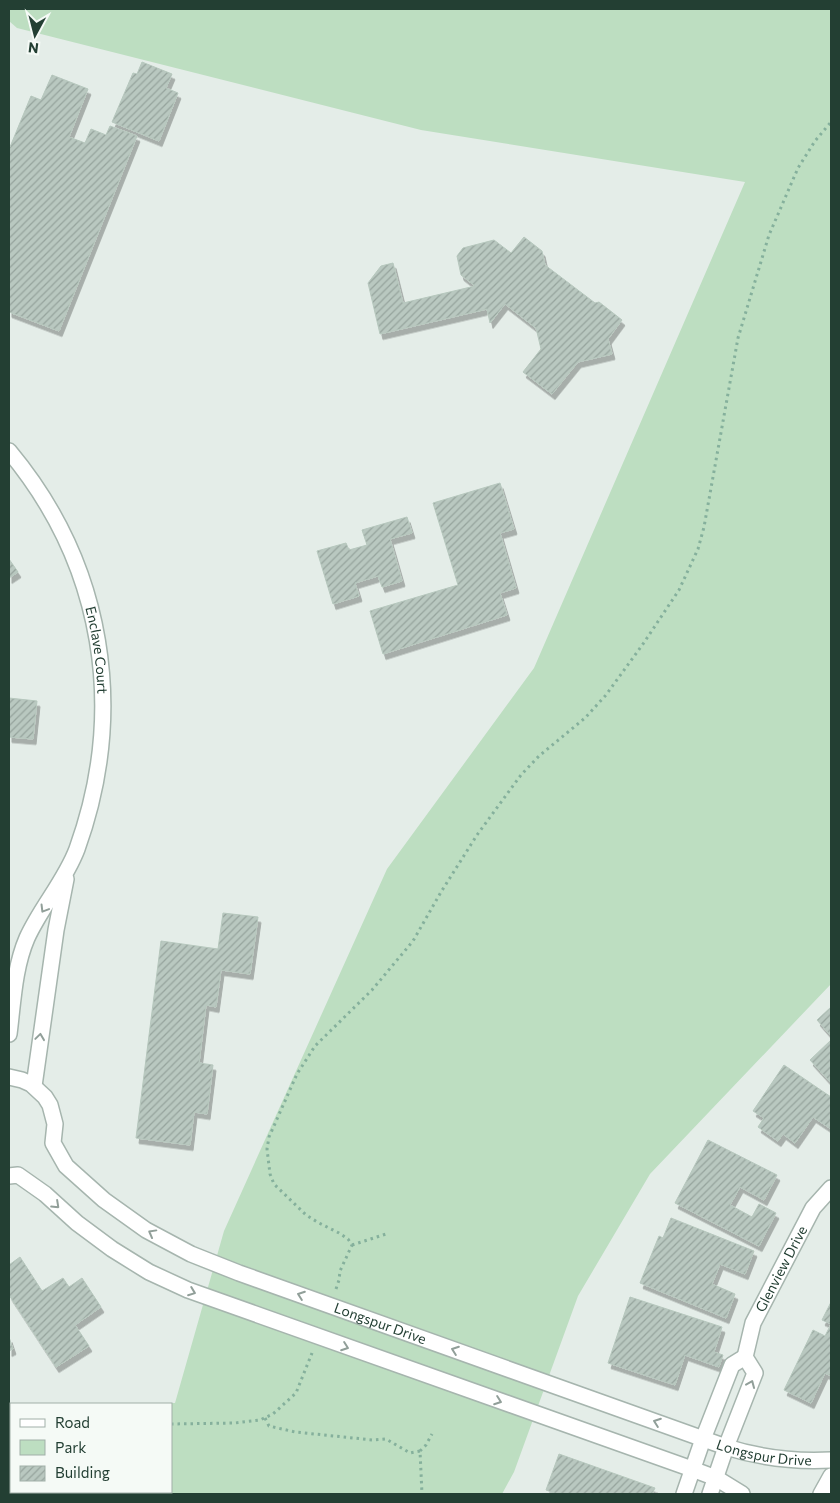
<svg xmlns="http://www.w3.org/2000/svg" width="840" height="1503" viewBox="0 0 840 1503" font-family="Commissioner,sans-serif">
<style>
.green{fill:#bddec1;fill-rule:evenodd}
.building{fill:url(#building-hatch);stroke:#b6c7bd;filter:url(#shadow)}
.lines{fill:none;stroke-linecap:round;stroke-linejoin:round}
.street-casing{stroke:#a6b5ae;stroke-width:18}
.path{stroke:#85b09c;stroke-width:3;stroke-dasharray:2.5 4;stroke-linecap:butt}
.street{stroke:#fff;stroke-width:15}
.oneway{stroke:#919f99}
.labels{text-anchor:middle;stroke-width:4;stroke-linejoin:round;paint-order:stroke}
.street-label{font-size:14px;fill:#233f33;stroke:#f5faf6}
</style>
<defs>
<pattern id="building-hatch" width="6" height="6" patternUnits="userSpaceOnUse" patternTransform="scale(1.25)"><rect width="6" height="6" fill="#b9c8c0"/><path d="M-1 1l2-2M0 6l6-6M5 7l2-2" fill="none" stroke="#96a49d"/></pattern>
<filter id="shadow"><feDropShadow dx="3" dy="5.5" stdDeviation="0" flood-color="#0004"/></filter>
</defs>
<rect width="100%" height="100%" fill="#e4ede8"/>
<path class="green" d="M9 9H831V984L650 1174 578 1296 514 1472 502 1494H9V1403H175L224 1231 387 869 534 668 745 182 421 130 17 28 9 21ZM11 1404H171V1492H11Z"/>
<g class="building">
<polygon points="142,62 172,74 166,88 178,93 159,141 112,122 133,73 137,74"/>
<polygon points="52,75 88,89 69,137 85,143 91,129 106,135 110,126 137,136 59,331 9,312 9,146 10,147 31,96 41,100"/>
<polygon points="524,237 542,251 545,265 595,303 599,302 622,320 608,339 612,354 578,362 552,394 523,372 541,349 536,328 505,304 490,323 487,309 380,334 368,283 381,266 393,263 403,303 475,286 461,275 457,256 463,248 494,240 511,253"/>
<polygon points="500,483 514,529 500,533 516,588 500,593 507,615 383,654 370,611 458,585 433,503"/>
<polygon points="407,517 412,533 390,539 402,581 382,587 378,576 355,583 359,596 333,604 317,551 346,543 349,550 367,545 362,530"/>
<polygon points="9,559 18,572 9,578"/>
<polygon points="9,698 37,701 33,739 9,737"/>
<polygon points="223,913 258,917 250,974 221,970 216,1007 206,1005 199,1063 213,1065 207,1114 194,1112 190,1145 136,1138 161,941 218,949"/>
<polygon points="831,1007 831,1036 817,1020"/>
<polygon points="831,1040 831,1083 810,1060"/>
<polygon points="784,1065 831,1097 831,1129 813,1117 795,1143 783,1134 778,1141 758,1127 764,1118 753,1111"/>
<polygon points="708,1140 777,1175 764,1200 740,1187 730,1205 752,1217 759,1204 776,1213 759,1246 675,1203"/>
<polygon points="671,1218 754,1251 745,1274 720,1264 712,1284 735,1294 726,1318 640,1283 659,1236 663,1238"/>
<polygon points="20,1257 42,1291 63,1278 69,1287 82,1278 101,1307 75,1325 89,1346 56,1367 9,1295 9,1265"/>
<polygon points="630,1297 722,1327 714,1352 723,1355 719,1367 685,1355 675,1385 608,1363"/>
<polygon points="831,1302 831,1376 825,1373 811,1403 784,1390 813,1330 825,1336 831,1324 822,1320"/>
<polygon points="9,1337 13,1349 9,1351"/>
<polygon points="559,1454 655,1488 652,1494 557,1494 546,1490"/>
</g>
<g class="lines">
<g class="street-casing">
<g id="street">
<path id="s1" d="M9 451C104 565 127 710 77 849 65 881 41 907 27 938 14 968 13 1003 9 1034"/>
<path id="s2" d="M9 1077 22 1080 31 1084 45 1097 50 1105 55 1124 53 1143 66 1166 104 1200 146 1230 191 1254 239 1273 726 1447C761 1458 795 1462 831 1460"/>
<polyline points="34,1086 56,930 66,879"/>
<polyline points="9,1176 18,1175 45,1194 77,1223 112,1249 149,1272 188,1290 692,1469 716,1478 742,1494"/>
<polyline points="684,1494 703,1439 732,1365 745,1357"/>
<path id="s3" d="M710 1494 726 1447 755 1373 745 1357 753 1323 813 1208 831 1188"/>
<polyline points="821,1494 831,1476"/>
</g>
</g>
<g class="path">
<polyline points="352,1245 386,1234"/>
<polyline points="336,1289 339,1280 340,1271 352,1245 348,1239 339,1233 319,1223 306,1215 274,1184 270,1174 267,1149 269,1137 297,1074 315,1046 372,990 413,941 441,892 477,835 521,775 539,756 585,718 606,695 643,644 679,590 698,549 704,527 738,338 769,235 798,168 815,141 831,122"/>
<polyline points="265,1418 269,1426 295,1432 373,1440 386,1439 410,1453 420,1451 422,1494"/>
<polyline points="171,1424 235,1423 260,1420 273,1414 296,1393 312,1353"/>
<polyline points="9,1438 11,1438"/>
<polyline points="420,1451 426,1445 432,1434"/>
</g>
<use href="#street" class="street"/>
</g>
<defs><path id="oneway-chevron" d="M-2-3.5L2.5 0L-2 3.5" fill="none" stroke-width="1.6" stroke-linecap="round" stroke-linejoin="round" transform="scale(1.25)"/></defs>
<g class="oneway">
<use href="#oneway-chevron" transform="translate(44 909) rotate(121)"/>
<use href="#oneway-chevron" transform="translate(40 1037) rotate(-82)"/>
<use href="#oneway-chevron" transform="translate(56 1205) rotate(43)"/>
<use href="#oneway-chevron" transform="translate(152 1233) rotate(-151)"/>
<use href="#oneway-chevron" transform="translate(192 1292) rotate(21)"/>
<use href="#oneway-chevron" transform="translate(301 1295) rotate(-160)"/>
<use href="#oneway-chevron" transform="translate(345 1347) rotate(20)"/>
<use href="#oneway-chevron" transform="translate(455 1350) rotate(-160)"/>
<use href="#oneway-chevron" transform="translate(751 1384) rotate(-67)"/>
<use href="#oneway-chevron" transform="translate(498 1401) rotate(20)"/>
<use href="#oneway-chevron" transform="translate(657 1422) rotate(-160)"/>
</g>
<g class="labels">
<g class="street-label">
<text dy="5" stroke="none"><textPath href="#s1" startOffset="221">Enclave Court</textPath></text>
<text dy="5" stroke="none"><textPath href="#s3" startOffset="244">Glenview Drive</textPath></text>
<text dy="5" stroke="none"><textPath href="#s2" startOffset="472">Longspur Drive</textPath></text>
<text dy="5" stroke="none"><textPath href="#s2" startOffset="878">Longspur Drive</textPath></text>
</g>
</g>
<rect width="840" height="1503" fill="none" stroke="#233f33" stroke-width="20"/>
<rect x="10" y="1403" width="162" height="90" fill="#f5faf6" stroke="#a1afa8"/>
<rect x="20" y="1419" width="25" height="8" fill="#ffffff" stroke="#a1afa8"/>
<text x="55" y="1428" font-size="15" fill="#233f33">Road</text>
<rect x="20" y="1440" width="25" height="15" fill="#bddec1" stroke="#a1afa8"/>
<text x="55" y="1453" font-size="15" fill="#233f33">Park</text>
<rect x="20" y="1466" width="25" height="15" fill="url(#building-hatch)" stroke="#a1afa8"/>
<text x="55" y="1478" font-size="15" fill="#233f33">Building</text>
<g transform="translate(35 35) rotate(187)" stroke="#f5faf6" stroke-width="4" paint-order="stroke">
<path d="M0-4L9 19L0 12L-9 19Z" fill="#233f33"/>
<text y="-8" font-size="14" font-weight="bold" text-anchor="middle" fill="#233f33">N</text>
</g>
</svg>
